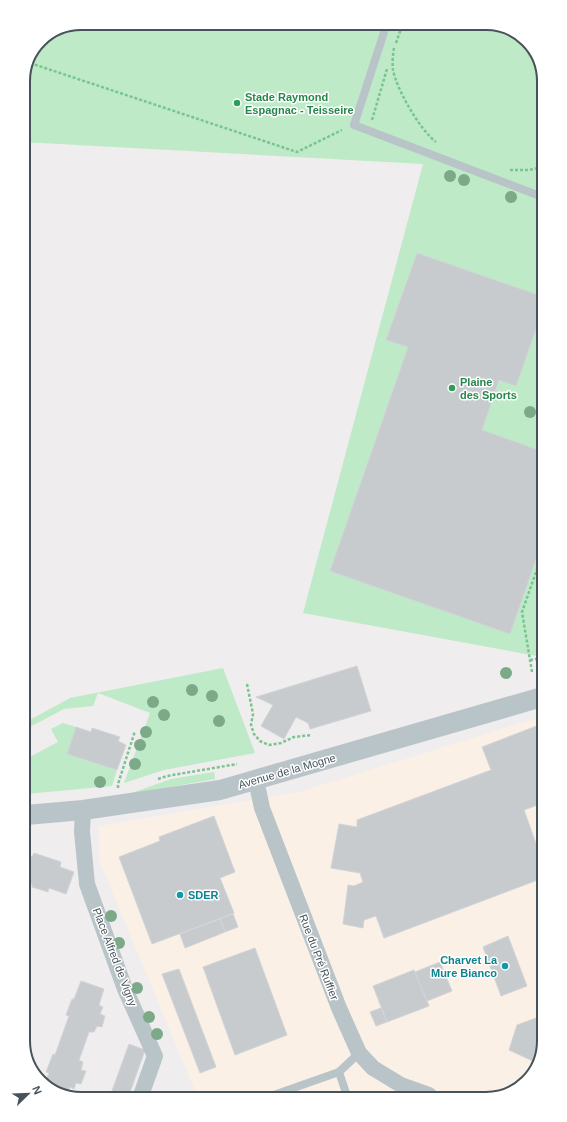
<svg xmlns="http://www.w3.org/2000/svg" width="567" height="1122" viewBox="0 0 567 1122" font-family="Arial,sans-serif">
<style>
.commercial{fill:#faf0e6}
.green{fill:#beeac7}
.building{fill:#c7cbce;stroke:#d1d4d8}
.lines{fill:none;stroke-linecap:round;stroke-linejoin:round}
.path{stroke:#79c591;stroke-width:2.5;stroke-dasharray:3 2;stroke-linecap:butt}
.service{stroke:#b9c4c9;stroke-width:8}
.minor{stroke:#b9c4c9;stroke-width:16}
.tertiary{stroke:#b9c4c9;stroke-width:20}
.tree{fill:#7caa89}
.leisure-dot{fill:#2e9e5b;stroke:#fff;stroke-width:1.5}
.culture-dot{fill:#0f9aa8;stroke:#fff;stroke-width:1.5}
.labels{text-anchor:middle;stroke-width:3;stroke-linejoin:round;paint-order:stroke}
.leisure-label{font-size:11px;font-weight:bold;fill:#27864d;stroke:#fff;text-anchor:start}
.street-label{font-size:11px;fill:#475359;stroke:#fff}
.culture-label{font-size:11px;font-weight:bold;fill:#0d838f;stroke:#fff;text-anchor:start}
.rim{fill:none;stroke:#475359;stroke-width:2}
</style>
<rect width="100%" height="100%" fill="#efeded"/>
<polygon class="commercial" points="543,716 544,1042 534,1074 508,1095 198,1098 99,860 99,826 299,792"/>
<g class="green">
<polygon points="81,23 490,23 521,35 540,59 542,657 303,613 423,164 23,142 23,77 40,40"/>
<polygon points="223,668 255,753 164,770 124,783 150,713 98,693 93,706 64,709 26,729 26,722 70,698"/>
<polygon points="63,723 76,727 67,754 117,770 112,786 26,794 26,759 58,742 51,729"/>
<polygon points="214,772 215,779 126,795 171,779"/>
</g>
<g class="building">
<polygon points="417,253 541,296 541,315 516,386 499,380 482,430 541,451 542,542 510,634 330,571 408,347 386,340"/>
<polygon points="357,666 371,711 310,729 308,723 296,717 284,739 261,726 273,705 256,697"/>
<polygon points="539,725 543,734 543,803 524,810 543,863 543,878 384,938 376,916 364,920 363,928 343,924 348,885 354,886 363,882 360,873 331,868 339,824 357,827 357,820 491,770 482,747"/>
<polygon points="76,727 91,732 92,728 120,737 118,741 126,745 117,770 67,754"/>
<polygon points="214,816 235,872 220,878 234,913 152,944 119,857 160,841 159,837"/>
<polygon points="34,853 61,862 60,867 74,872 66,894 49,888 48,892 32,887 32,884 27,882 26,854 32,857"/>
<polygon points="233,914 238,927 225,932 220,919"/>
<polygon points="220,919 225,932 185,948 180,934"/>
<polygon points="508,936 527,986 501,996 483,947"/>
<polygon points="255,948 287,1035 235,1055 203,967"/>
<polygon points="440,962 452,991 427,1001 415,972"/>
<polygon points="179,969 216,1067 200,1073 162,974"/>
<polygon points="414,970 429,1006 387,1022 373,986"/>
<polygon points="81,981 104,989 99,1005 103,1007 100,1014 105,1016 102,1027 97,1026 94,1032 89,1032 79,1060 83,1062 81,1070 86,1071 81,1084 76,1083 74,1089 70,1087 67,1095 46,1087 44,1086 49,1073 46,1072 53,1054 55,1055 69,1016 66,1015 72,999 74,999"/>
<polygon points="381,1008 387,1022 376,1026 370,1012"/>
<polygon points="544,1015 544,1042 537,1063 509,1050 517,1025"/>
<polygon points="129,1044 145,1050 128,1098 109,1099"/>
</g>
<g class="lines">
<g class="path">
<polyline points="396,43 403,23"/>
<path d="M394 48C393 54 392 64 393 70 397 90 420 130 436 142"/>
<polyline points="30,63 297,152 342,130"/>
<polyline points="372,120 387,69"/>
<polyline points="510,170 528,170 540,168"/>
<polyline points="530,660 542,658"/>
<polyline points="532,672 522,612 542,555"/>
<polyline points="247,684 253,714 251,725 254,734 260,741 269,745 281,743 294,737 312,735"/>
<polyline points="158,779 167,776 237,764"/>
<polyline points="118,788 118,784 135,731"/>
</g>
<g class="service">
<polyline points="387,23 354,125 540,196"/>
<polyline points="347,1096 339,1072 359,1053"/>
<polyline points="268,1097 339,1072"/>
</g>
<g class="minor">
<polyline points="256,780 262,808 339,1008 359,1053 373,1068 401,1085 429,1095"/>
<polyline points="83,810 82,832 87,884 125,989 155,1056 140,1098"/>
</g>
<polyline class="tertiary" points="26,815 83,810 220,790 542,697"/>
</g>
<g class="tree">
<circle cx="450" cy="176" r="6"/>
<circle cx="464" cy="180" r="6"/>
<circle cx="511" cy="197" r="6"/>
<circle cx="530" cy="412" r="6"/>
<circle cx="506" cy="673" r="6"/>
<circle cx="192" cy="690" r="6"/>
<circle cx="212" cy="696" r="6"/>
<circle cx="153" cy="702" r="6"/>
<circle cx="164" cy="715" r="6"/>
<circle cx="219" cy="721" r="6"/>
<circle cx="146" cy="732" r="6"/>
<circle cx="140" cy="745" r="6"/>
<circle cx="135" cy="764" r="6"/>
<circle cx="100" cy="782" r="6"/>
<circle cx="111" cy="916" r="6"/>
<circle cx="119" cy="943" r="6"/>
<circle cx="137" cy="988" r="6"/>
<circle cx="149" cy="1017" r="6"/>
<circle cx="157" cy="1034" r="6"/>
</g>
<g class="leisure-dot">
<circle cx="237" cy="103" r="4"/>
<circle cx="452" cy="388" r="4"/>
</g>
<g class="culture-dot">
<circle cx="180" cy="895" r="4"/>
<circle cx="505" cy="966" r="4"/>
</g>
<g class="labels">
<g class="leisure-label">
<text x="245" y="101">Stade Raymond<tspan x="245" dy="13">Espagnac - Teisseire</tspan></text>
<text x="460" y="386">Plaine<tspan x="460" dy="13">des Sports</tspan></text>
</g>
<g class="street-label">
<text transform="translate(287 771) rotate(-16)" y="4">Avenue de la Mogne</text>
<text transform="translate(115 957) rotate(69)" y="4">Place Alfred de Vigny</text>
<text transform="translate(319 957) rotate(69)" y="4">Rue du Pré Ruffier</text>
</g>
<g class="culture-label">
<text x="188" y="899">SDER</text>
<text x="497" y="964" text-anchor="end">Charvet La<tspan x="497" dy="13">Mure Bianco</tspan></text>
</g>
</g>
<path d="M0 0H567V1122H0ZM81 30H486A51 51 0 0 1 537 81V1041A51 51 0 0 1 486 1092H81A51 51 0 0 1 30 1041V81A51 51 0 0 1 81 30Z" fill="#fff" fill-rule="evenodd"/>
<path class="rim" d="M81 30H486A51 51 0 0 1 537 81V1041A51 51 0 0 1 486 1092H81A51 51 0 0 1 30 1041V81A51 51 0 0 1 81 30Z"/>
<g transform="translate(28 1094) rotate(67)" stroke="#ffffff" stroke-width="3" paint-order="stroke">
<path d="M0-3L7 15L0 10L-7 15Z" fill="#475359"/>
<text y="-6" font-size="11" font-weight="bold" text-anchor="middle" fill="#475359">N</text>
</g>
</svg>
